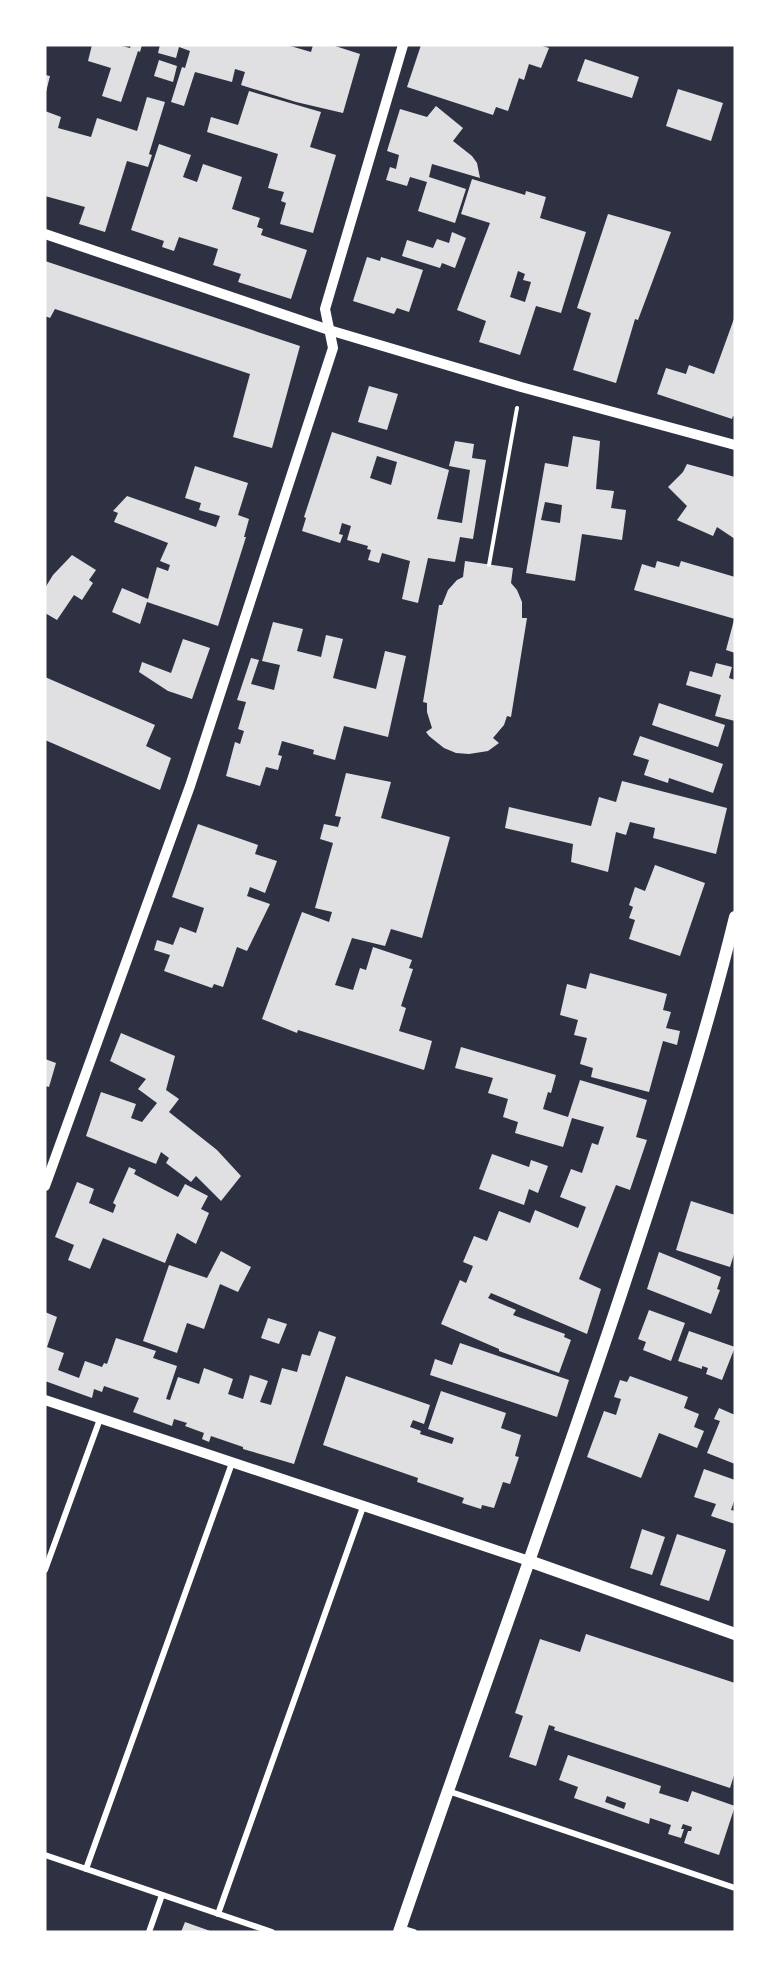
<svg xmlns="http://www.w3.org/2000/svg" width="780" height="1977" viewBox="0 0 780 1977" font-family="'Source Serif 4',serif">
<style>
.building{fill:#e0e0e3;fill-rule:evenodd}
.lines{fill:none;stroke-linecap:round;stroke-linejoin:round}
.path{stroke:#fff;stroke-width:4}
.minor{stroke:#fff;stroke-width:6}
.tertiary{stroke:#fff;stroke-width:10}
.secondary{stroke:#fff;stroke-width:12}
</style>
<rect width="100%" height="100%" fill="#2d3142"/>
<g class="building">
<polygon points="92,45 118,45 130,48 131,45 142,45 140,52 138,51 121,102 102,96 111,68 88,61"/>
<polygon points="160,45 287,45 311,52 313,45 332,45 360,54 343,113 296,102 241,85 245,72 235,69 232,82 195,72 184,106 171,102 182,67 185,68 190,51 179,47 176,58 158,53"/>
<polygon points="421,45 539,45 549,48 541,68 529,64 524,80 519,78 508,111 496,107 493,115 407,87"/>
<polygon points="585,59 639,77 632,98 577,81"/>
<polygon points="159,60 177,66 173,82 154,76"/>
<polygon points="45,75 50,76 46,92 45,91"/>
<polygon points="678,89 723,103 711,141 666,126"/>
<polygon points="249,91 321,112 310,147 336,155 313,233 280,224 286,203 281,201 284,192 268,188 278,154 207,132 211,117 238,125"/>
<polygon points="147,97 165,102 149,154 152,155 148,167 127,161 105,232 79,224 85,207 45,196 45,111 61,117 58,128 91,137 97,118 137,131"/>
<polygon points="436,106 463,128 453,141 472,156 477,163 480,178 432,164 429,177 466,189 455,223 418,211 427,182 410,177 407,186 386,180 390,167 396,169 399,155 387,151 400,109 427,117"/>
<polygon points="159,144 191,155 183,177 197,182 203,164 242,177 232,209 260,218 257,227 263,229 261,235 307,250 291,299 238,282 241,274 213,265 218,249 179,237 174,251 162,247 164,241 131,230"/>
<path d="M472 179 525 195 526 191 546 197 540 218 586 232 561 313 536 306 520 355 479 342 486 321 457 310 490 223 461 214ZM518 271 525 274 523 280 531 282 525 302 510 297Z"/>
<polygon points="608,214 671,232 638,320 635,319 616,383 573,370 591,313 577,308"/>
<polygon points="452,232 466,238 455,268 442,263 440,268 402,256 407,240 433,248 437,239 449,243"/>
<polygon points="367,257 380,261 381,257 423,270 409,312 397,308 394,314 353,301"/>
<polygon points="45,261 300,346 272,448 233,437 250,374 55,309 50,318 45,316"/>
<polygon points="735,316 735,417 733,416 732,419 657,394 666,368 686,374 689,365 714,374"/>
<polygon points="369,386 398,394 387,430 358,422"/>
<path d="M332 432 449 470 437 519 462 523 470 470 449 466 455 441 474 444 472 458 486 460 473 539 460 537 455 562 428 558 418 603 402 599 410 561 382 553 379 563 368 560 371 550 367 549 368 546 347 540 351 526 342 523 339 534 343 535 340 543 302 531 306 518 304 517ZM377 456 397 462 391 485 370 478Z"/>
<path d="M573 436 600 441 596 489 614 491 611 508 626 510 622 540 582 534 575 581 526 573 545 463 568 467ZM545 502 562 505 560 523 541 520Z"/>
<polygon points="687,464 735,477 735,539 717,527 713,536 677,520 687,506 668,487 683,472"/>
<polygon points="195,466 248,483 238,515 249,519 244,537 246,537 218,626 147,602 140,624 112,612 122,588 148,599 157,567 168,571 170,565 160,561 168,543 114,522 118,513 113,511 127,496 216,527 220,516 199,510 201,503 185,498"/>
<polygon points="72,555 96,570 89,580 93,583 82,600 74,595 57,620 45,613 45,588 53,575"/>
<polygon points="465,561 513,568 511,583 517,590 522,602 522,618 527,618 511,717 507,716 504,725 493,738 499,743 488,751 469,754 456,753 444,748 429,736 426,732 432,728 427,712 427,703 423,702 439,605 442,605 448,590 457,580 463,577"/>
<polygon points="657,561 679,567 681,561 735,577 735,619 634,590 642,564 655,568"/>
<polygon points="734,620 735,620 735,653 726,650"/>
<polygon points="273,622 303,629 297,651 321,657 326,635 343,639 333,678 376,689 385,651 406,656 388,737 344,726 335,760 313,754 314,750 282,741 278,755 282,756 278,770 266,767 260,786 226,776 235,742 240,744 244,731 238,729 246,702 237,700 251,658 259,660 251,684 274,690 280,665 262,661"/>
<polygon points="183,639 210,648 192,699 168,691 139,672 142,662 171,673"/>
<polygon points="716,663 732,667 729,678 735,680 735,721 715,716 721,695 686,685 690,671 712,677"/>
<polygon points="45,677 155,725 146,746 171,758 160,790 45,740"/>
<polygon points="659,703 725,725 718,747 652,725"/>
<polygon points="640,736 723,764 713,793 669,778 668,783 644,775 649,760 633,755"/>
<polygon points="346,773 391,782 381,818 450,837 422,938 391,929 385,946 352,938 335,985 353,990 360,968 366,970 373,947 412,960 409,968 413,969 401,1006 406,1008 399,1031 432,1041 424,1070 298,1030 297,1033 262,1019 302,912 329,922 332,912 315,908 333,843 320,839 324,824 338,827 341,817 335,816"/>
<polygon points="622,781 727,808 716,854 653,838 655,828 630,822 626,835 616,832 608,872 571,862 573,844 505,828 509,807 591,826 599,797 616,802"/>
<polygon points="198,824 258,845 255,854 277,861 265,893 250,887 247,896 270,904 247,951 237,947 223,987 214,984 212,988 164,971 170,955 154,950 157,940 173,945 180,927 196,933 204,908 172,897"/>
<polygon points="655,865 705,883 680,956 629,939 635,920 629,918 633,907 629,905 635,887 645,891"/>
<polygon points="590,973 667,994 663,1010 671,1012 666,1028 680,1031 677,1045 663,1041 649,1092 591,1077 593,1068 580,1064 587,1038 574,1035 578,1020 560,1015 567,984 586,989"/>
<polygon points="121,1033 175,1056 166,1090 179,1099 169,1112 217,1150 241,1176 221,1201 196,1176 191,1182 166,1163 169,1158 161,1152 156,1164 86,1136 101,1092 136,1104 131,1118 142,1122 157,1103 138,1089 146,1079 110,1061"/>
<polygon points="461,1047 556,1075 551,1093 548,1092 543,1109 568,1117 580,1080 647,1100 636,1137 647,1140 630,1190 616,1185 579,1279 601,1289 587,1334 491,1293 488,1298 516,1310 513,1315 565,1334 564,1337 571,1340 559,1373 499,1351 499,1349 441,1324 460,1280 466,1283 473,1266 463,1262 474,1236 487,1241 499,1211 530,1223 535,1210 578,1228 586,1207 560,1197 571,1169 582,1173 592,1143 598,1145 604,1127 572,1118 563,1147 515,1133 518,1122 503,1117 508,1099 488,1093 493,1078 455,1068"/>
<polygon points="45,1059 56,1063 49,1087 45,1086"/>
<polygon points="492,1154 529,1167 531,1160 548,1166 538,1193 529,1189 524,1205 479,1189"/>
<polygon points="129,1167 136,1170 134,1174 178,1197 185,1184 208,1196 201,1209 209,1213 196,1244 177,1233 165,1263 103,1238 90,1269 68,1260 74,1245 55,1237 77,1182 94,1189 89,1203 113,1213 116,1205 113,1203"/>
<polygon points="691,1201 735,1215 735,1251 730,1267 676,1250"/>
<polygon points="221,1251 251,1267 238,1292 220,1284 204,1329 187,1323 177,1353 143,1341 169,1265 207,1278"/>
<polygon points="659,1252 721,1277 717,1289 720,1290 711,1314 647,1289"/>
<polygon points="649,1310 685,1323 671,1361 643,1350 646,1342 638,1339"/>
<polygon points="45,1312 57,1317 47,1347 64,1353 58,1370 79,1378 85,1361 102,1367 104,1363 107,1364 116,1338 156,1351 153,1358 177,1366 166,1399 170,1400 178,1377 199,1384 204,1368 233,1379 228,1394 243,1399 250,1375 268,1381 260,1402 271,1405 282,1368 297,1372 302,1354 310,1356 319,1331 336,1337 294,1464 243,1449 243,1447 211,1436 209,1442 202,1439 204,1433 185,1426 187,1423 174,1419 172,1426 133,1412 139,1398 104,1386 102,1392 94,1389 92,1398 45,1381"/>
<polygon points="268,1318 287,1324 279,1344 261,1338"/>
<polygon points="689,1331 735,1347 722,1380 706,1374 708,1368 702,1366 702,1369 678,1361"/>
<polygon points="460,1343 569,1380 557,1417 430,1375 435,1359 452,1365"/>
<polygon points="346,1376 430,1405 424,1424 413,1420 410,1427 421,1431 420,1434 452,1444 454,1438 428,1429 441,1391 506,1413 501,1428 521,1435 515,1456 519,1457 510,1484 503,1482 494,1508 482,1505 481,1509 462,1503 464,1498 417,1482 418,1478 323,1445"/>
<polygon points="630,1376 688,1397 684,1408 699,1414 694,1427 704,1431 697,1448 659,1433 641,1478 587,1457 604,1411 616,1415 621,1399 614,1397 620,1380 627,1382"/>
<polygon points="719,1408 735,1415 735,1464 707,1453 720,1421 714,1419"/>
<polygon points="704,1469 735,1480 735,1498 731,1510 735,1511 735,1524 711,1516 716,1504 694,1497"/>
<polygon points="642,1529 665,1537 652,1575 630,1568"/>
<polygon points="677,1534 726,1550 709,1601 660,1585"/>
<polygon points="586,1634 735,1683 735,1772 730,1788 554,1730 555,1727 549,1725 536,1766 509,1757 523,1716 515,1713 540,1639 580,1652"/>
<path d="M568 1755 661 1786 659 1793 688 1802 692 1791 735 1806 719 1855 684 1843 688 1831H691L692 1827 683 1824 681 1829H684L681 1838 668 1834 671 1825 650 1818 649 1824 574 1798 578 1787 559 1780ZM607 1796 626 1803 624 1809 605 1802Z"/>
<polygon points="185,1922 213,1932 181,1932"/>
</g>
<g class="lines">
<polyline class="path" points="489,565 517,408"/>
<g class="minor">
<polyline points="45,1570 100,1419"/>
<polyline points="448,1791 735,1888"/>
<polyline points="45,1855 272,1932"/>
<polyline points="86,1869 232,1463"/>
<polyline points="218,1914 363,1507"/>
<polyline points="401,1928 414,1932"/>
<polyline points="149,1932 162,1895"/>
</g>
<g class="tertiary">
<polyline points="45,234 329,330 521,387 735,445"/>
<polyline points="45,1186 190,786 333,348 325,309 403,45"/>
<polyline points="45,1400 529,1561"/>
</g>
<g class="secondary">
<polyline points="529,1561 735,1634"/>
<path d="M399 1932C473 1715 553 1500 625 1282 665 1162 705 1040 735 917"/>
</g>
</g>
<rect width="780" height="1977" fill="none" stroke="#ffffff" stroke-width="93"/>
</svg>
